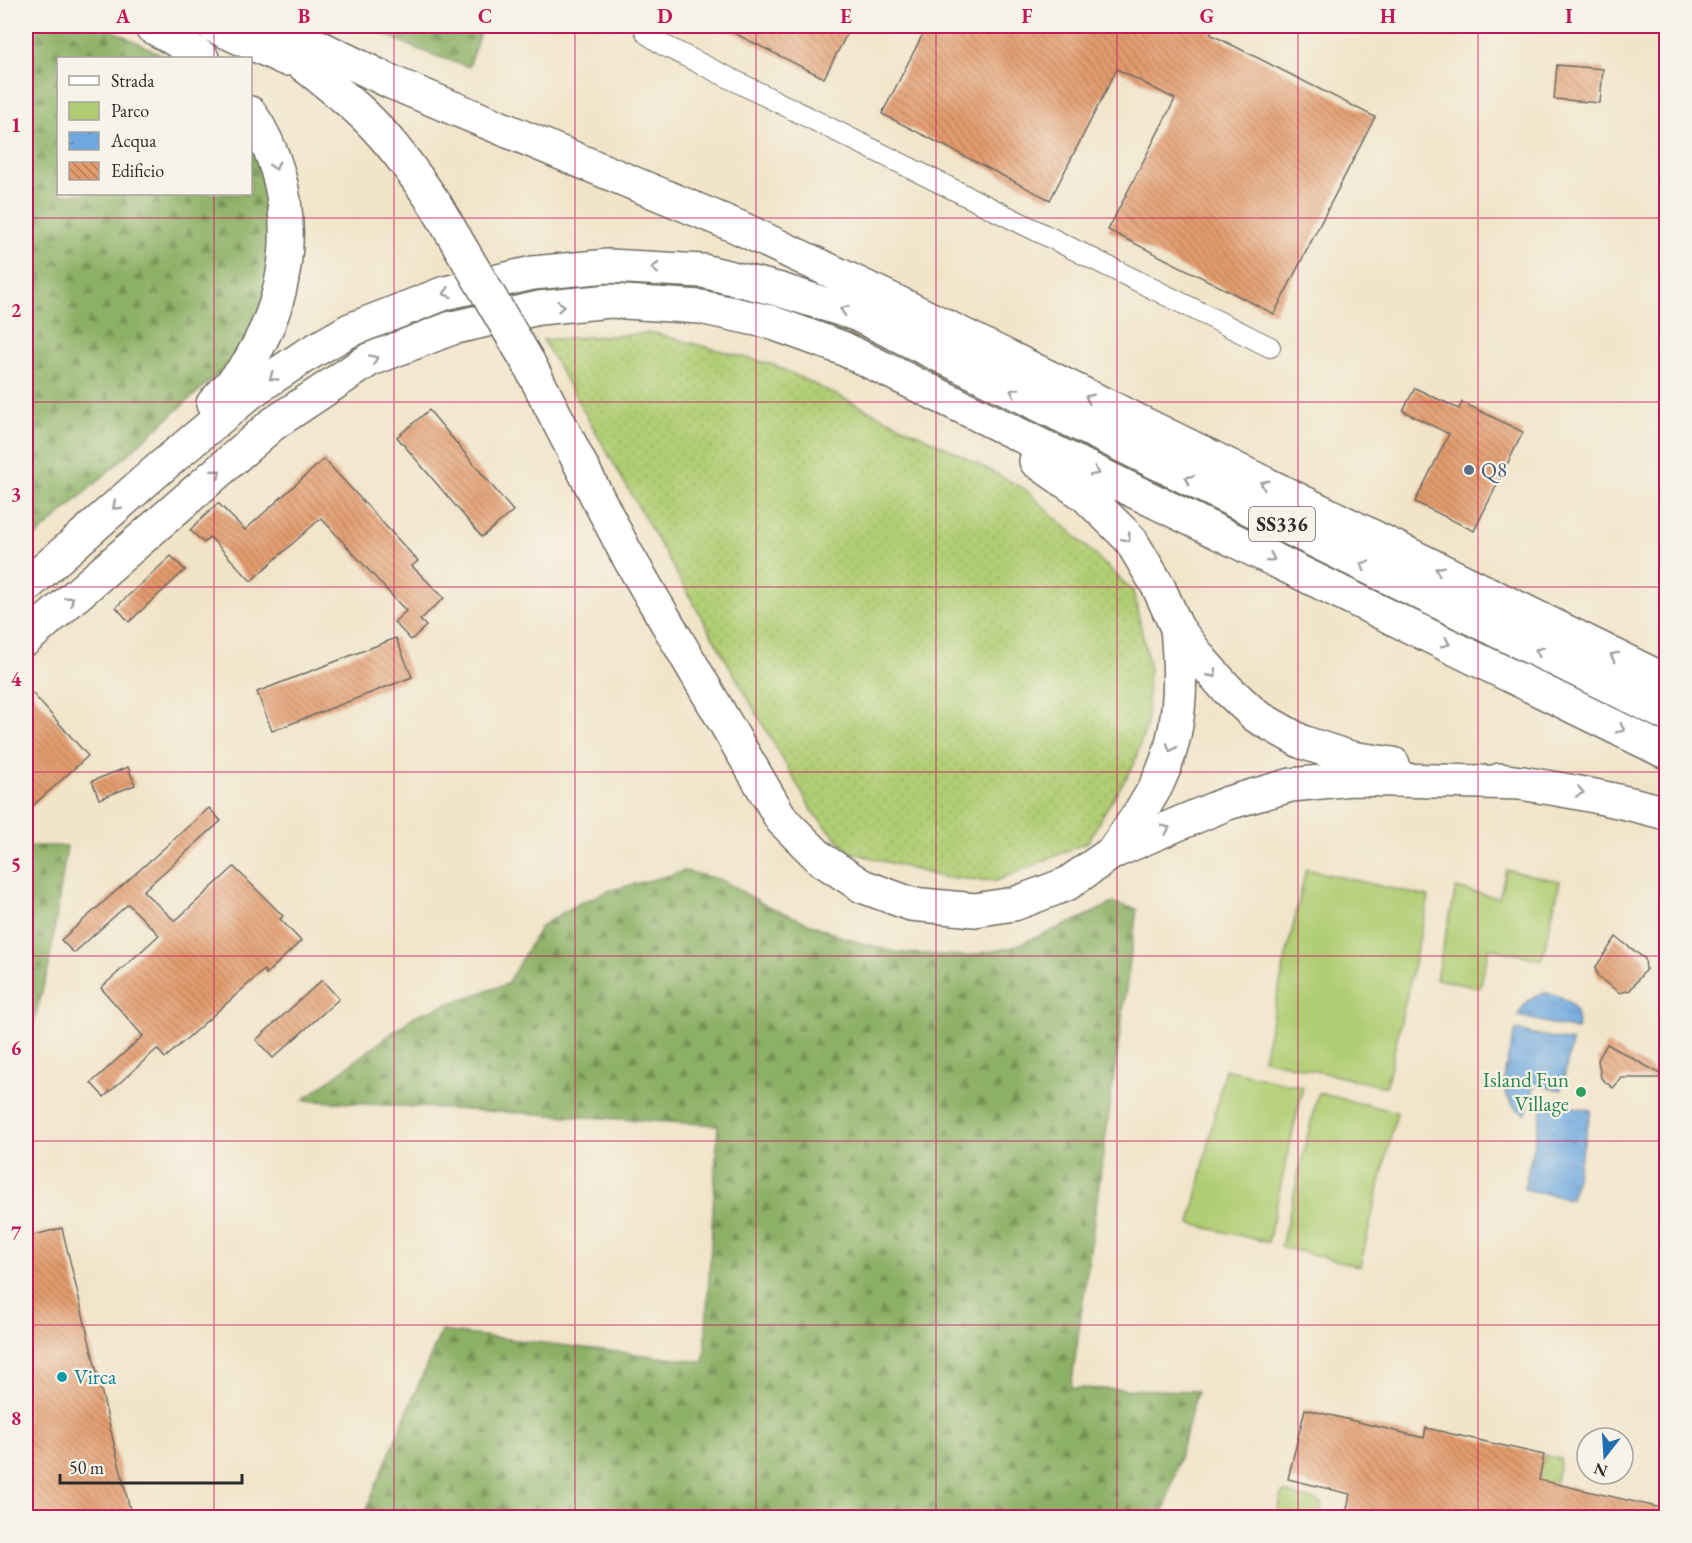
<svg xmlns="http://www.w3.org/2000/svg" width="1692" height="1543" viewBox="0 0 1692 1543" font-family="'EB Garamond',serif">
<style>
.grass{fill:url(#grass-dots);stroke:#6e7c4f;stroke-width:1.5}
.forest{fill:url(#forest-firs);stroke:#5c6e48;stroke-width:1.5}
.park{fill:#b0cd73;stroke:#6e7c4f;stroke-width:1.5}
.water{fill:url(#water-ripples);stroke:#4c6a84;stroke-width:1.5}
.building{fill:url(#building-back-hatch)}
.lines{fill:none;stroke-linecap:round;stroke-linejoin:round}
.street-casing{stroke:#706c62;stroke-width:22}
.highway-casing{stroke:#706c62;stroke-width:36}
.street{stroke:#fff;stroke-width:20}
.highway{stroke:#fff;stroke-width:33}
.highway-bridge-casing{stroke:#706c62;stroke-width:36;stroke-linecap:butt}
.highway-bridge{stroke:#fff;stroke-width:33}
.oneway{stroke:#a0a0a0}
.grid{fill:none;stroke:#c2185b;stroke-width:1.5;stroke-opacity:0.55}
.service-dot{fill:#5c6f8a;stroke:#f7f3e8;stroke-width:2}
.leisure-dot{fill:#2e9e5b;stroke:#f7f3e8;stroke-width:2}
.culture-dot{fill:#0f9aa8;stroke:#f7f3e8;stroke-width:2}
.labels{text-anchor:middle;stroke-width:4.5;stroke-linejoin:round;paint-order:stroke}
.shield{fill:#f7f3e8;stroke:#686764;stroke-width:1.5}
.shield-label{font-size:20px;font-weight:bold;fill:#2b2b2b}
.service-label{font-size:21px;fill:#4e5e75;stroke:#f7f3e8;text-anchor:start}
.leisure-label{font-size:21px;fill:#27864d;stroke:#f7f3e8;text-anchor:end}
.culture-label{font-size:21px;fill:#0d838f;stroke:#f7f3e8;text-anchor:start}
.neatline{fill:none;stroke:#c2185b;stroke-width:2}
.grid-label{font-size:20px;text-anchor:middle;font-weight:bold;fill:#c2185b}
</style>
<defs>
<pattern id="grass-dots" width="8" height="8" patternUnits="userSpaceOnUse" patternTransform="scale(1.5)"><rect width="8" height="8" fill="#b0cd73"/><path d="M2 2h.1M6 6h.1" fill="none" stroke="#98b064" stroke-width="1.8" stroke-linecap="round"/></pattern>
<pattern id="forest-firs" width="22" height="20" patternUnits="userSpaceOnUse" patternTransform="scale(1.5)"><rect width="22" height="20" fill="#8cb065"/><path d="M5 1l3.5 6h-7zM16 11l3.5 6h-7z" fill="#738f53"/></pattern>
<pattern id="water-ripples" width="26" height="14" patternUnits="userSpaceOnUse" patternTransform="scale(1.5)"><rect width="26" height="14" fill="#6ea8de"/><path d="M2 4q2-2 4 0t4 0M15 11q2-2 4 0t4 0" fill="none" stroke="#5b89b4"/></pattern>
<pattern id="building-back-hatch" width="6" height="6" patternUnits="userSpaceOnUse" patternTransform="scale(1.5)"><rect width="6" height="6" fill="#e39b6d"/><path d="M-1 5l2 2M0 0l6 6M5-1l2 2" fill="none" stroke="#b87f5a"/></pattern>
</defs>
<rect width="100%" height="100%" fill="#f7f3e8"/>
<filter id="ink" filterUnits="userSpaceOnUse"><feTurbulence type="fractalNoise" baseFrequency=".0167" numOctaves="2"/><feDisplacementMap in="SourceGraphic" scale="12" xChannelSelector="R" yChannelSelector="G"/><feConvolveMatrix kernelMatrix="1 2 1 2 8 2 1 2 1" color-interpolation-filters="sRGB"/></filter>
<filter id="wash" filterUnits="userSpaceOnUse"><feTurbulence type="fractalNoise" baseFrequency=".008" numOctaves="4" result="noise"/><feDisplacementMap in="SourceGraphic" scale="24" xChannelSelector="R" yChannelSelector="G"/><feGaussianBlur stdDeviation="1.35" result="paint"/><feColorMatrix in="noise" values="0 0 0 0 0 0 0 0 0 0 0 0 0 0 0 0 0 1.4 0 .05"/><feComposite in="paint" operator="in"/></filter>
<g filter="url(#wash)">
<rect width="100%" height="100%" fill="#f1e4c9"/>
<g class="grass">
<polygon points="654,333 774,365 951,450 1025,489 1133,591 1149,664 1147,724 1133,767 1102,816 1088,842 996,881 942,877 850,852 814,814 543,340"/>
<polygon points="1544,1455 1561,1459 1547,1517 1534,1501"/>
</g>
<g class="forest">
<polygon points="26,26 104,26 168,58 58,58 58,194 250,194 251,140 263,167 276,251 250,345 26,545"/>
<polygon points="364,26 482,26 469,67 425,52"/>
<polygon points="26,846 67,846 49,965 26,1053"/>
<polygon points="685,871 722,880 763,904 844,938 899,953 966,956 1010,948 1073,922 1113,903 1137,909 1071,1388 1197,1391 1163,1517 363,1517 441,1331 704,1362 718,1125 303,1100 416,1015 507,984 541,926 576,905 608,891"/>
</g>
<g class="park">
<polygon points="1306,869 1429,897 1386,1087 1263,1059"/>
<polygon points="1506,870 1560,881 1542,960 1489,948 1480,988 1436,979 1456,888 1499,898"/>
<polygon points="1225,1069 1303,1087 1268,1242 1190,1224"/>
<polygon points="1318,1093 1397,1112 1360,1266 1281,1247"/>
<polygon points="1283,1492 1323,1503 1319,1517 1276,1517"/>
</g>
<g class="water">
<path d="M1548 993C1568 997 1581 1008 1577 1030L1518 1016C1524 1002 1533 994 1548 993Z"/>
<path d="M1516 1030 1572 1042 1561 1090 1535 1084 1526 1114C1490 1098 1508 1059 1516 1030Z"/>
<polygon points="1544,1100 1591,1111 1571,1199 1524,1189"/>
</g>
<g id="blocks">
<g class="building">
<polygon points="720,26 851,26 824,78"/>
<polygon points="927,26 1215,26 1210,34 1375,117 1274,314 1108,230 1175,99 1117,69 1050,200 882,114"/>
<polygon points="1557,65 1603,69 1600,103 1554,99"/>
<polygon points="1415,388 1459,409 1462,402 1523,432 1474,531 1415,502 1449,434 1403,411"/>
<polygon points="429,410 513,511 482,537 397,437"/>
<polygon points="324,459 418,561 412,566 444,598 420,620 426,626 411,640 394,622 406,611 321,518 251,581 210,537 204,543 190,530 218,503 245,530"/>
<polygon points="171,556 185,570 129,622 116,607"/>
<polygon points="396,638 412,677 272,731 257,692"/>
<polygon points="26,686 88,756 26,812"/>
<polygon points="128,767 135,785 99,799 92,781"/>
<polygon points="209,808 221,821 143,891 175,921 234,867 283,916 280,919 301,941 266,974 264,970 165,1058 157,1049 104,1097 91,1083 143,1036 101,988 159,935 128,904 74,953 61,940"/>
<polygon points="1616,937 1645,959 1646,969 1630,990 1620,993 1598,977 1595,968"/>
<polygon points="322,980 339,999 273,1058 256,1040"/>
<polygon points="1607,1044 1666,1077 1666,1078 1622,1078 1613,1088 1601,1078 1598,1060"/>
<polygon points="62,1228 132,1518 26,1518 26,1237"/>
<polygon points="1305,1409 1424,1438 1426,1428 1544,1455 1539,1480 1666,1509 1666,1518 1361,1518 1346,1514 1350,1494 1288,1479"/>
</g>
</g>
</g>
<g filter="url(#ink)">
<use href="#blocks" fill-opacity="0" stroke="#706c62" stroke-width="1.5"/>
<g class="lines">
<g class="street-casing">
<polyline id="street" points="643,26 647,34 663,45 1270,347"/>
</g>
<g class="highway-casing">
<g id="highway">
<polyline points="151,26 181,43 202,58"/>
<polyline points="214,26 286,59"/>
<polyline points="276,26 391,82 738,227 890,299 1666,681"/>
<path d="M267 36C299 62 333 86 363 114 391 141 413 172 435 204"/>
<polyline points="528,362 625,551 782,820 821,859 862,886 911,904 975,910 1014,904 1067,884 1113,852 1180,823 1228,803 1291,785 1351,779 1523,783"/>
<path d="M213 404C225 391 239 377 249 362 296 286 301 189 250 113"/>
<polyline points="1036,461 1085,495 1130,539 1158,586 1177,628 1202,661 1226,688 1256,716 1302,742 1351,758 1393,764"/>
<polyline points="26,586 160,468 252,391 303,357 350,330 445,293 533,273 608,266 703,271 777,289 856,314 1666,714"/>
<polyline points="26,639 273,424 369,360 452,328 539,308 610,301 700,307 770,322 842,348 1666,752"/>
<path d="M1500 780C1557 788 1612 798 1666 813"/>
<path d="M1113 852C1127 830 1146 807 1158 782 1182 733 1182 681 1177 628"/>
</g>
</g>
<use href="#street" class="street"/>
<use href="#highway" class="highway"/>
<g class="highway-bridge-casing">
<polyline id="highway-bridge" points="435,204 528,362"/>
</g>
<use href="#highway-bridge" class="highway-bridge"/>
</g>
<defs><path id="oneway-chevron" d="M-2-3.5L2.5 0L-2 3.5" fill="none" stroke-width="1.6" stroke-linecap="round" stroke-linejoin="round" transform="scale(1.5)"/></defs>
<g class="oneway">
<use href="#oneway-chevron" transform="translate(275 166) rotate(73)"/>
<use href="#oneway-chevron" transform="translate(655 268) rotate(-177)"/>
<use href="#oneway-chevron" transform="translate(447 293) rotate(164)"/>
<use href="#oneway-chevron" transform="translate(561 306) rotate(-5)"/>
<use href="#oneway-chevron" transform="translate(844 310) rotate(-162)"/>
<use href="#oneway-chevron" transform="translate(374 359) rotate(-24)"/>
<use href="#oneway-chevron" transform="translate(273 377) rotate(146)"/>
<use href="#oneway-chevron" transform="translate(1014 392) rotate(-154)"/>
<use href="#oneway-chevron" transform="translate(1089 398) rotate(-154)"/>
<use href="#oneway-chevron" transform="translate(1095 472) rotate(26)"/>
<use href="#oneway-chevron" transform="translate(217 473) rotate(-41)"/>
<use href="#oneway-chevron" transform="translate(1189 479) rotate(-154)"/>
<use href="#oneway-chevron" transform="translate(1264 484) rotate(-154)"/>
<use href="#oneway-chevron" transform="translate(116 506) rotate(139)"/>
<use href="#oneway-chevron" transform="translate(1127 538) rotate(50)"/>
<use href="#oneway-chevron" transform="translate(1271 558) rotate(26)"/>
<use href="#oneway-chevron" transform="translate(1364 565) rotate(-154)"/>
<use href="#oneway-chevron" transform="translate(1439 570) rotate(-154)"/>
<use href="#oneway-chevron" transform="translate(70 600) rotate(-41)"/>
<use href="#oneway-chevron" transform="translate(1446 643) rotate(26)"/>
<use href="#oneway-chevron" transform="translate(1539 651) rotate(-154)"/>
<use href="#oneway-chevron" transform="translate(1614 656) rotate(-154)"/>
<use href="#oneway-chevron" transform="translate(1213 674) rotate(48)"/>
<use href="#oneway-chevron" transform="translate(1621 729) rotate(26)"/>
<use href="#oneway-chevron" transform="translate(1171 748) rotate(109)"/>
<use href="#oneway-chevron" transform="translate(1580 792) rotate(12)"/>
<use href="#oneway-chevron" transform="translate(1166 829) rotate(-23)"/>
</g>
</g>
<path class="grid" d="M214 26V58M394 26V1518M575 26V1518M756 26V1518M936 26V1518M1117 26V1518M1298 26V1518M1478 26V1518M214 194V1518M26 218H1666M26 402H1666M26 587H1666M26 772H1666M26 956H1666M26 1141H1666M26 1325H1666"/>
<circle class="service-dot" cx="1469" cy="470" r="6"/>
<circle class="leisure-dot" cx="1581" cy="1092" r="6"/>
<circle class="culture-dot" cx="62" cy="1377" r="6"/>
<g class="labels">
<rect class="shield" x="1249" y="507" width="66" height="34" rx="4.5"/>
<g class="shield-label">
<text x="1282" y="531">SS336</text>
</g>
<g class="service-label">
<text x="1481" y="477">Q8</text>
</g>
<g class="leisure-label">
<text x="1569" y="1087">Island Fun<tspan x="1569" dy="24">Village</tspan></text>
</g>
<g class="culture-label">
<text x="74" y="1384">Virca</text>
</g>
</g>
<rect width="1692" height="1543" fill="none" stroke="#f7f3e8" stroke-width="66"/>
<rect x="57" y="57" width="195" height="138" fill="#f7f3e8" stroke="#a5a39c" stroke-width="1.5"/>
<rect x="69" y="76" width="30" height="9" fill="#ffffff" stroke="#a5a39c" stroke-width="1.5"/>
<text x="111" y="87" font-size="18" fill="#2b2b2b">Strada</text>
<rect x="69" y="102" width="30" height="18" fill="#b0cd73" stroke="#a5a39c" stroke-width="1.5"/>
<text x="111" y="117" font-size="18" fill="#2b2b2b">Parco</text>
<rect x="69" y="132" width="30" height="18" fill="url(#water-ripples)" stroke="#a5a39c" stroke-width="1.5"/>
<text x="111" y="147" font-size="18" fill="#2b2b2b">Acqua</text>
<rect x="69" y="162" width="30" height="18" fill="url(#building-back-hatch)" stroke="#a5a39c" stroke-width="1.5"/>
<text x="111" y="177" font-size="18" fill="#2b2b2b">Edificio</text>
<g transform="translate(1605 1456) rotate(197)"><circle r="28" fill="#f7f3e8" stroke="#a5a39c" stroke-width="1.5"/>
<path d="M0-4.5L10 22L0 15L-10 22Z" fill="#1f6fb2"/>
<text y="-9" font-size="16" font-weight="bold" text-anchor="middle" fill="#2b2b2b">N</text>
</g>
<path d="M60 1474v9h182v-9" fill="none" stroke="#2b2b2b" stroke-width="3"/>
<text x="69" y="1474" font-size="18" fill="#2b2b2b" stroke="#f7f3e8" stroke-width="4.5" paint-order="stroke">50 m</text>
<rect x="33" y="33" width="1626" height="1477" class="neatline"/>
<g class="grid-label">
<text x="123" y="23">A</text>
<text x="304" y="23">B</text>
<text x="485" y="23">C</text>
<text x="665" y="23">D</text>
<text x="846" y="23">E</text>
<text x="1027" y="23">F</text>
<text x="1207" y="23">G</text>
<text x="1388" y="23">H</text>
<text x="1569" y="23">I</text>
<text x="16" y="132">1</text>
<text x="16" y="317">2</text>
<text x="16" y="501">3</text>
<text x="16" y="686">4</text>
<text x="16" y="871">5</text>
<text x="16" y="1055">6</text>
<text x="16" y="1240">7</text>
<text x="16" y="1425">8</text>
</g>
</svg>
